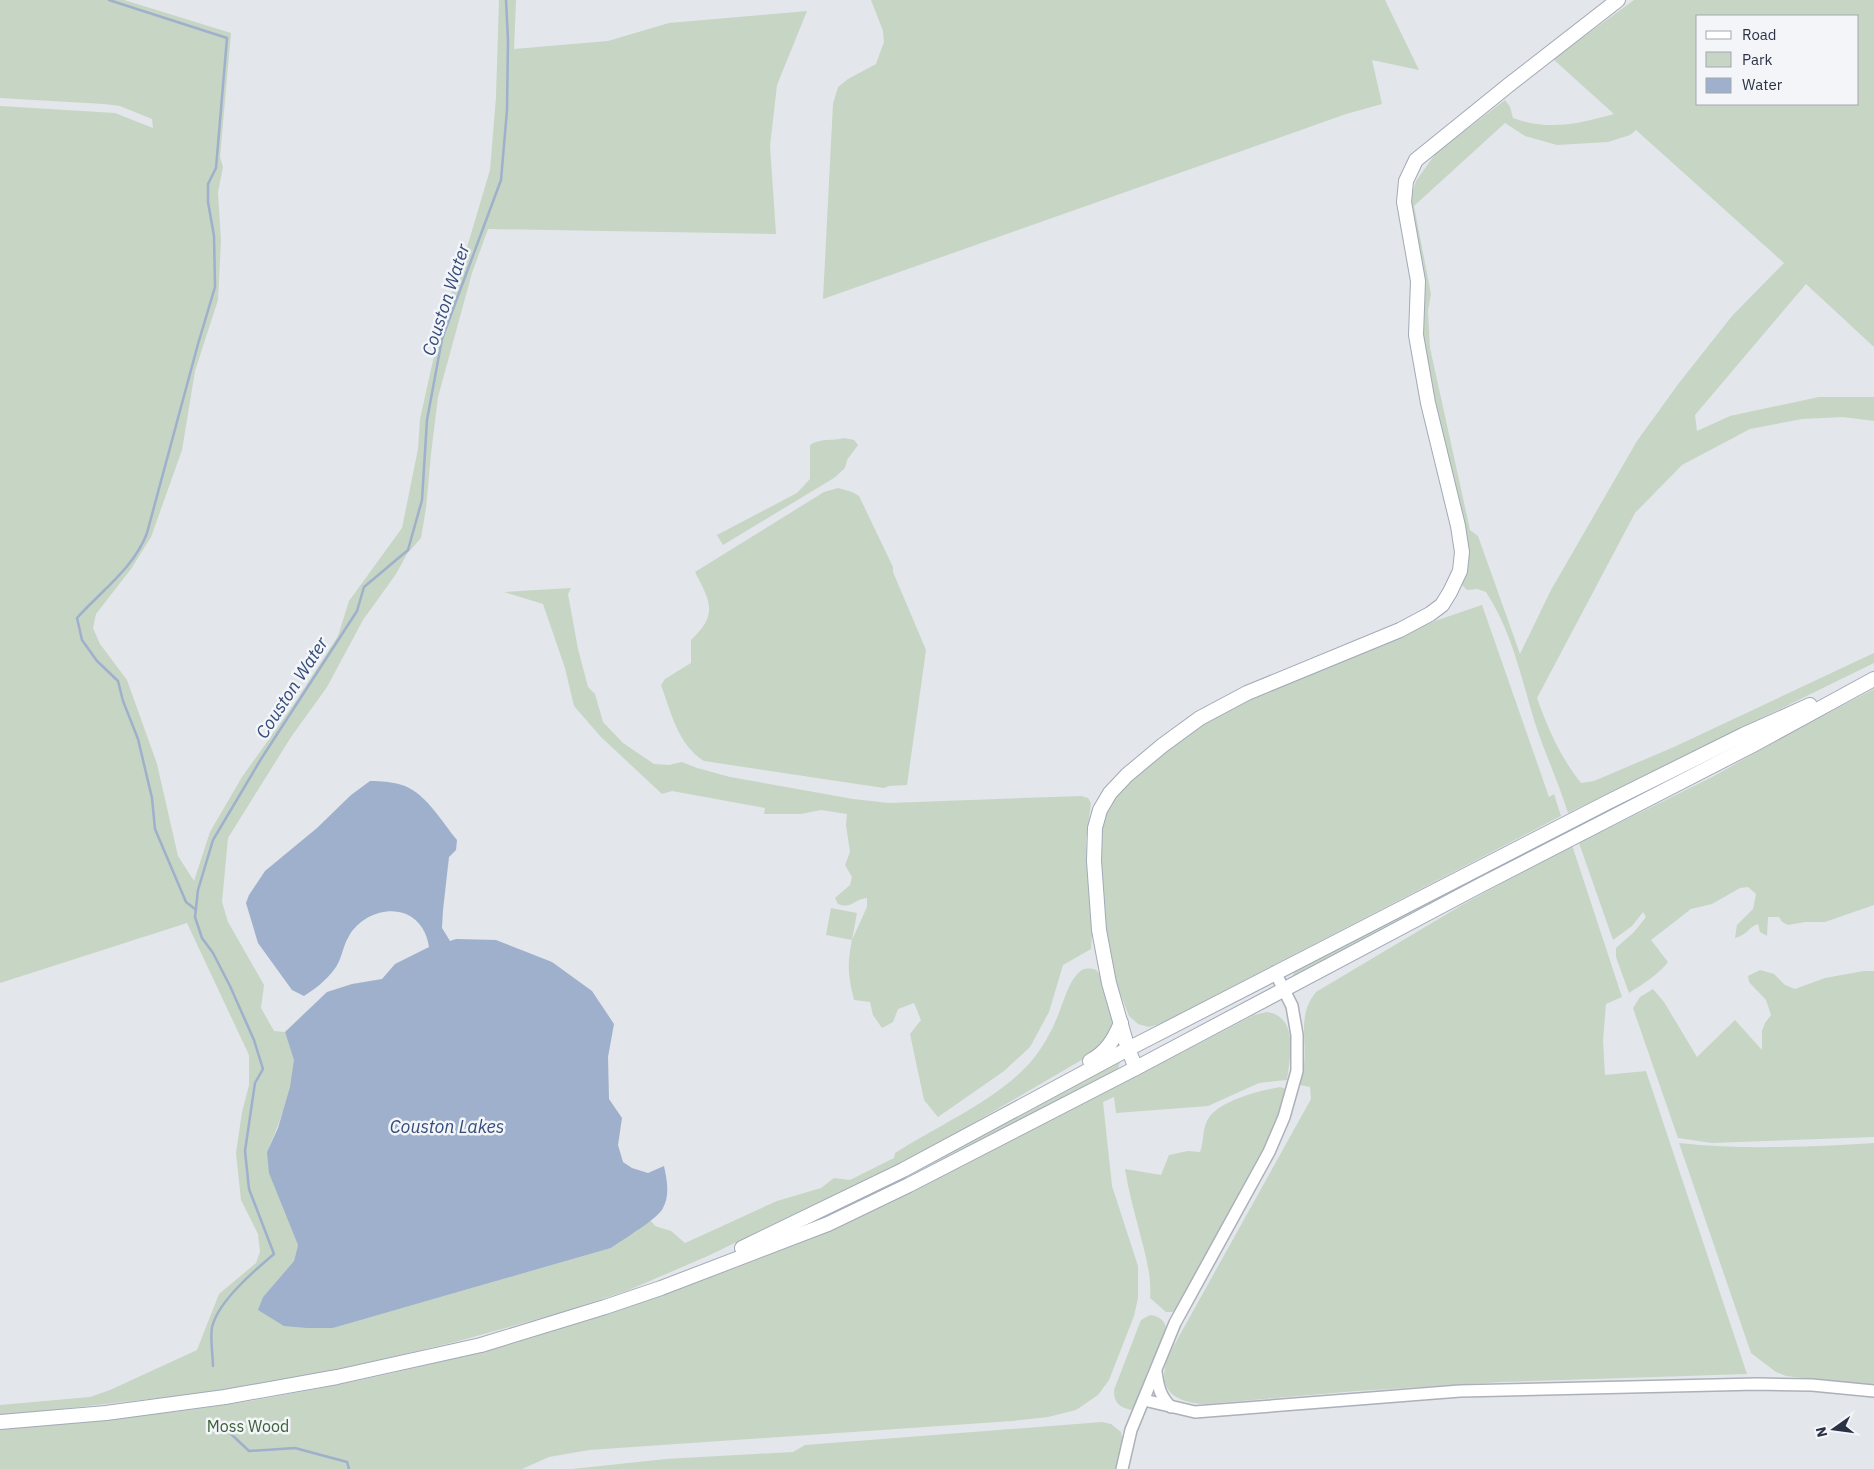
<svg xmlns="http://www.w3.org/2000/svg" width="1874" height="1469" viewBox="0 0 1874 1469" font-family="'IBM Plex Sans',sans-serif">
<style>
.green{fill:#c7d5c4;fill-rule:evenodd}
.water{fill:#9eb0cb}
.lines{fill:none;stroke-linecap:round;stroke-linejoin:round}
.stream{stroke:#9eb0cb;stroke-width:2.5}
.secondary-casing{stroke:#acb0b9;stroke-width:14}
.primary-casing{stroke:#a2a9b7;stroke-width:16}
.secondary{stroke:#fff;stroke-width:11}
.primary{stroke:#fff;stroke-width:14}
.labels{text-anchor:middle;stroke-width:5;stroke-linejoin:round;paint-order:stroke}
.park-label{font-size:16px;fill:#3c6038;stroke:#f3f5f9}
.water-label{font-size:18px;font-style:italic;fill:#344c79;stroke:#f3f5f9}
</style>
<rect width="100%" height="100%" fill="#e3e6eb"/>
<g class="green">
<path d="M0 0H124L231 33 220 157 223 167 218 192 221 241 218 300 195 371 182 450 151 537 131 569 96 614 93 628 100 644 127 680 157 764 178 856 194 881 210 832 242 777 294 704 338 636 349 601 402 528 418 449 420 419 442 320 468 244 490 170 496 97 499 0H516L514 49 608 41 669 23 807 11 777 85 770 146 776 234 488 229 472 273 438 397 431 454 426 508 421 538 407 554 396 574 363 620 327 687 291 737 228 838 222 902 228 922 264 985 261 1008 274 1031 285 1032C288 1041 292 1050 294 1059 297 1080 276 1132 267 1152L298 1245 294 1261 263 1297 259 1310 333 1328 611 1248 637 1231 650 1220 655 1226 671 1231 685 1243 777 1201 821 1188 834 1178 850 1180 894 1158 895 1153C937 1126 989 1104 1025 1068 1038 1055 1049 1037 1056 1020 1063 1006 1068 979 1082 970 1086 968 1092 968 1096 970 1103 975 1113 1015 1113 1024 1112 1033 1106 1040 1102 1048L931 1148 710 1255 629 1290 566 1311 455 1342 340 1369 276 1381 202 1393 0 1416V1405L90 1397 110 1390 197 1350 219 1294 256 1263 260 1252 258 1234 241 1200 236 1153 242 1112 249 1085V1055L187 923 0 983V106L115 113 153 128 152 119 120 106 104 104 0 98Z"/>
<polygon points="871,0 1385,0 1419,70 1372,60 1382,104 1346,114 823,299 833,104 838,87 848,79 876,64 884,42 883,31"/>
<path d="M1634 0H1874V347L1806 284 1695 415 1697 431 1730 416 1819 397H1874V421L1843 417 1802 419 1750 429 1682 465 1635 513 1537 698C1548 729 1561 758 1581 783L1594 781 1674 747 1874 653V663L1568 813C1558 781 1544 751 1534 720 1521 676 1511 630 1486 592L1477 589 1467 590 1462 585 1468 562V545L1423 345 1411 197 1416 181 1436 153 1505 100 1510 107 1513 118C1549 131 1578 124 1614 114L1553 59ZM1698 16H1858V104H1698ZM1505 123 1525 136 1557 145 1608 142 1630 135 1636 130 1784 263 1732 316 1679 383 1637 441 1551 590 1520 654 1478 536 1470 530 1430 348 1428 311 1431 294 1414 206Z"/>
<path d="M844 438 854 440 858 445 847 460 845 468 834 478 723 545 717 535 797 493 810 479V445C820 438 833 441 844 438Z"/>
<path d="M838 488 852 492 859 496 893 567V572L926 650 907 785 889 786 884 788 704 761C678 745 671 712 661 685L665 679 691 663V640C718 614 711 603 695 572L824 492Z"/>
<path d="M571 588 568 594 578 649 588 687 595 694 603 722 623 743 654 764 669 765 682 762 697 768 730 777 853 799 889 803 1081 796 1088 798 1091 803 1086 840 1087 867 1093 921 1091 949 1063 965 1049 1012 1030 1047 1004 1071 938 1117 924 1100 910 1034 921 1020 914 1003 898 1009 893 1022 882 1028 873 1015 870 1002 854 1000C848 975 847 966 852 940L826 935 831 908 857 913 852 940 867 907V898C852 900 853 909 838 904L835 898 850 885 852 877 845 865 850 852 846 825 847 814 821 810 801 814H764L765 808 672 791 662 794 601 737 574 706 565 668 543 604 504 592Z"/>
<polygon points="1482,605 1549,797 1554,794 1561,816 1160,1024 1149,1027 1138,1024 1129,1016 1118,988 1109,960 1100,883 1100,839 1102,824 1111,803 1126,785 1166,752 1211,718 1254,696 1432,622"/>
<path d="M1874 689V905L1825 922H1805L1788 925 1782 922 1779 917H1768L1767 936 1760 932 1758 924C1747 928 1749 934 1735 938L1737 925 1753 909 1756 894 1748 887 1740 888 1712 904 1691 909 1651 940 1668 962C1657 976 1644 983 1629 993L1616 957V948L1634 932 1646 917 1643 912 1632 926 1613 940 1579 843 1714 776 1783 737Z"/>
<polygon points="1619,802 1620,806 1292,978 1295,970"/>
<path d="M1572 845 1622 997 1606 1004 1603 1041 1605 1075 1646 1071 1747 1374 1501 1382 1357 1391 1207 1404C1185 1404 1159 1396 1165 1368 1166 1361 1170 1355 1172 1349L1311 1099 1310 1087 1300 1085C1302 1079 1303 1072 1304 1065 1307 1038 1297 1015 1316 992L1462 905Z"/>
<polygon points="1760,970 1774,974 1785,985 1795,989 1825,978 1864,971 1874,971 1874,1137 1712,1143 1678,1138 1633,1008 1640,997 1653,989 1664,1002 1697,1057 1735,1020 1762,1050 1762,1031 1765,1023 1771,1015 1766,1000 1749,982 1748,976"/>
<path d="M1267 1012C1299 1017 1290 1056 1287 1080L1259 1083 1208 1106 1116 1113 1114 1097 1103 1102 1112 1186 1138 1266V1298L1134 1316 1109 1380 1098 1395 1076 1410 1048 1417 1012 1421 589 1450 549 1457 522 1469H0V1429C91 1421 183 1413 273 1397 413 1373 552 1335 686 1286 736 1268 787 1249 835 1226 882 1204 927 1180 973 1158 1067 1111 1161 1064 1254 1015Z"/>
<polygon points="1120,1061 1118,1070 857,1202 857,1198 940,1158"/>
<path d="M1280 1087 1286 1089 1280 1112 1265 1146 1176 1310 1173 1312H1166L1150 1298C1152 1272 1144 1251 1138 1226 1133 1207 1128 1188 1125 1169L1161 1175 1169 1155 1188 1151 1200 1152C1204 1142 1202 1131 1207 1121 1217 1101 1259 1091 1280 1087Z"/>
<path d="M1679 1143C1743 1150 1809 1147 1874 1143V1386L1786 1376 1776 1372 1751 1353Z"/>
<path d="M1150 1315C1159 1316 1166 1321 1166 1330L1147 1372 1135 1407 1131 1410C1119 1407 1114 1403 1114 1390L1141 1320Z"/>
<polygon points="1102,1422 1111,1424 1121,1432 1123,1444 1118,1469 572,1469 666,1459 793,1452 805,1445"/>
</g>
<path class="water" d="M370 781C380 781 395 782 405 786 427 795 442 822 457 840L456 850 449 857 443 910 442 928 450 941 456 939 496 940 552 962 592 991 614 1024 608 1057 609 1099 622 1118 618 1145 623 1162 632 1168 648 1173 664 1166C667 1180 670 1195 663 1208 659 1218 621 1241 611 1248L333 1328H307L284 1326 258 1310 263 1297 294 1261 298 1245 269 1173 267 1152 278 1128 290 1087 294 1060 285 1032 327 992 352 984 382 979 395 964 429 947C427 933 420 920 406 914 385 906 360 917 349 936 342 947 342 961 333 971 325 981 315 989 304 996L292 990 258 943 246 903 249 895 265 871 317 828 351 795Z"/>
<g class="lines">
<g class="stream">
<path d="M109 0 227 38 216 168 208 184V202L214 236 215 287 198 344 147 533C134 568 101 591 77 618L82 640 97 661 118 681 123 701 138 739 152 798 155 829 186 902 195 909"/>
<path d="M213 1366C213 1355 209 1333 213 1324 220 1300 255 1270 274 1254L249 1189 245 1151 255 1083 263 1069 254 1040 230 986 213 953 202 938 195 917 198 890 213 840 261 759 357 611 364 587 408 550 422 500 427 420 442 339 501 180 507 110 508 40 506 0"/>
<polyline points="230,1433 249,1451 295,1448 347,1462 349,1469"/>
</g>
<g class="secondary-casing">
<g id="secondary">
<path d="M1156 1372C1158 1386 1160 1397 1171 1407"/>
<polyline points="1144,1400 1195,1412 1460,1391 1757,1384 1812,1385 1874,1391"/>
<polyline points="1122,1469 1131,1430 1175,1323 1269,1152 1284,1117 1297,1071 1297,1035 1292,1006 1275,972"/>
</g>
</g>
<g class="primary-casing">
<g id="primary">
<path d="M1090 1061C1107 1052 1114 1039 1121 1023"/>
<polyline points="1136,1068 1128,1049 1109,983 1099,930 1094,861 1095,828 1100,810 1110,793 1127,775 1163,745 1200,718 1247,693 1400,630 1430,614 1442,605 1450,592 1460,571 1462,552 1458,526 1428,403 1416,335 1418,281 1404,202 1406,181 1416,160 1510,84 1618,0"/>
<polyline points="742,1248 903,1170 1128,1049 1608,802 1743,735 1810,705"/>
<polyline points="0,1422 106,1413 225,1397 337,1377 481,1345 605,1307 661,1288 828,1224 909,1185 1136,1068 1481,885 1751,746 1874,679"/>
</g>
</g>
<use href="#secondary" class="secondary"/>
<use href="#primary" class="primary"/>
</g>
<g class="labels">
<g class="park-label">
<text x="248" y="1432">Moss Wood</text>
</g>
<g class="water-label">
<text transform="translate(446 300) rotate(-72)" y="6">Couston Water</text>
<text transform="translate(292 688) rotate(-57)" y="6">Couston Water</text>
<text x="447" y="1133">Couston Lakes</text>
</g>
</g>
<rect x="1696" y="15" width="162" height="90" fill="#f3f5f9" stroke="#a3a7b1"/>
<rect x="1706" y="31" width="25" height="8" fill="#ffffff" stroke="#a3a7b1"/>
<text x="1742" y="40" font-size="15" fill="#2b3244">Road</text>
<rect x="1706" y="52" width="25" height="15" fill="#c7d5c4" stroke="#a3a7b1"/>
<text x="1742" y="65" font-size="15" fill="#2b3244">Park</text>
<rect x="1706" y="78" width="25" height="15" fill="#9eb0cb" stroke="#a3a7b1"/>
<text x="1742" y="90" font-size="15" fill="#2b3244">Water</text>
<g transform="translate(1834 1429) rotate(256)" stroke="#f3f5f9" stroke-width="4" paint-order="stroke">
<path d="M0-4L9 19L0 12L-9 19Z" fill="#2b3244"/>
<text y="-8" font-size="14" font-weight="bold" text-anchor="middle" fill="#2b3244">N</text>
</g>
</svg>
